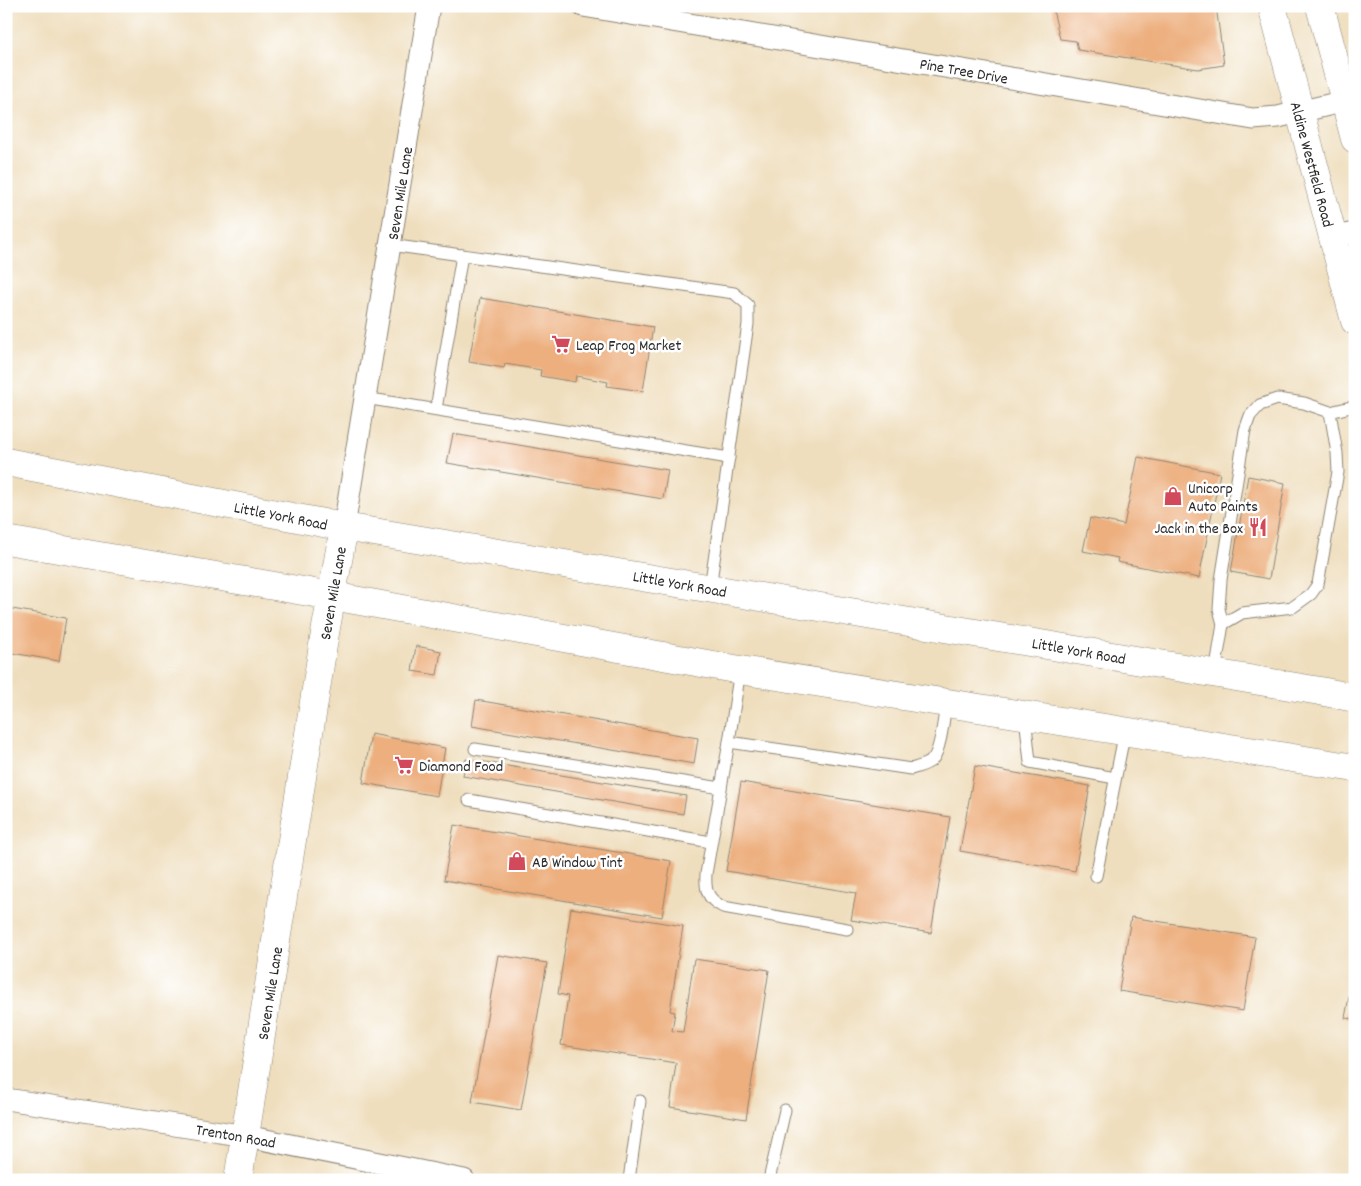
<svg xmlns="http://www.w3.org/2000/svg" width="1361" height="1186" viewBox="0 0 1361 1186" font-family="Dekko,sans-serif">
<style>
.building{fill:#edaf7e}
.lines{fill:none;stroke-linecap:round;stroke-linejoin:round}
.service-casing{stroke:#8d8474;stroke-width:13}
.minor-casing{stroke:#8d8474;stroke-width:23}
.tertiary-casing{stroke:#8d8474;stroke-width:29}
.secondary-casing{stroke:#8d8474;stroke-width:29}
.service{stroke:#fff;stroke-width:11}
.minor{stroke:#fff;stroke-width:21}
.tertiary{stroke:#fff;stroke-width:28}
.secondary{stroke:#fff;stroke-width:28}
.labels{text-anchor:middle;stroke-width:5;stroke-linejoin:round;paint-order:stroke}
.street-label{font-size:16px;fill:#2b2b2b;stroke:#fff}
.poi-label{font-size:16px;fill:#2b2b2b;stroke:#fff;text-anchor:start}
</style>
<rect width="100%" height="100%" fill="#fff"/>
<filter id="ink" filterUnits="userSpaceOnUse"><feTurbulence type="fractalNoise" baseFrequency=".02" numOctaves="2"/><feDisplacementMap in="SourceGraphic" scale="10" xChannelSelector="R" yChannelSelector="G"/><feConvolveMatrix kernelMatrix="1 2 1 2 8 2 1 2 1" color-interpolation-filters="sRGB"/></filter>
<filter id="wash" filterUnits="userSpaceOnUse"><feTurbulence type="fractalNoise" baseFrequency=".0096" numOctaves="4" result="noise"/><feDisplacementMap in="SourceGraphic" scale="20" xChannelSelector="R" yChannelSelector="G"/><feGaussianBlur stdDeviation="1.12" result="paint"/><feColorMatrix in="noise" values="0 0 0 0 0 0 0 0 0 0 0 0 0 0 0 0 0 1.4 0 .05"/><feComposite in="paint" operator="in"/></filter>
<g filter="url(#wash)">
<rect width="100%" height="100%" fill="#efdebd"/>
<g id="blocks">
<g class="building">
<polygon points="1052,6 1216,6 1224,65 1198,69 1078,50 1076,41 1060,39"/>
<polygon points="480,298 653,327 643,391 607,386 608,382 576,376 575,382 540,376 541,370 505,364 504,368 469,362"/>
<polygon points="453,434 668,470 663,499 447,463"/>
<polygon points="1138,457 1220,473 1199,578 1117,562 1118,558 1083,551 1090,518 1124,525"/>
<polygon points="1248,476 1285,483 1269,579 1231,572"/>
<polygon points="6,608 66,618 59,661 6,652"/>
<polygon points="416,646 441,651 437,675 412,671"/>
<polygon points="476,700 698,738 694,764 472,726"/>
<polygon points="371,734 445,748 437,796 363,783"/>
<polygon points="466,759 686,796 683,814 463,776"/>
<polygon points="975,766 1090,786 1075,871 960,851"/>
<polygon points="741,782 950,817 931,933 851,920 856,893 726,871"/>
<polygon points="454,825 671,861 662,917 444,880"/>
<polygon points="571,908 683,926 670,1011 675,1012 672,1031 683,1032 694,959 769,970 746,1119 670,1107 676,1063 561,1045 568,996 558,994"/>
<polygon points="1131,917 1255,937 1243,1011 1119,991"/>
<polygon points="498,955 547,963 521,1110 472,1102"/>
<polygon points="1354,970 1355,970 1355,1019 1345,1018"/>
</g>
</g>
</g>
<g filter="url(#ink)">
<use href="#blocks" fill-opacity="0" stroke="#8d8474" stroke-width="1"/>
<g class="lines">
<g class="service-casing">
<g id="service">
<polyline points="390,245 734,293 748,305 748,324 710,588"/>
<polyline points="365,398 729,458"/>
<polyline points="436,409 462,255"/>
<polyline points="1223,624 1219,609 1221,580 1245,430 1250,416 1260,405 1277,399 1304,403 1330,412"/>
<path d="M740 670 729 742 911 769C917 767 927 765 932 760 941 751 944 716 946 703"/>
<polyline points="1215,673 1223,624 1242,613 1293,607 1311,594 1318,584 1338,472 1337,453 1330,412 1355,406"/>
<polyline points="1025,716 1030,762 1115,778"/>
<path d="M729 742 706 874C705 890 707 899 723 907L847 929"/>
<polyline points="475,749 721,788"/>
<polyline points="469,800 711,842"/>
<polyline points="1096,876 1125,731"/>
<polyline points="629,1180 640,1101"/>
<polyline points="769,1180 785,1110"/>
</g>
</g>
<g class="minor-casing">
<g id="minor">
<polyline points="583,6 1253,119 1278,117 1345,101"/>
<polyline points="1332,237 1355,233"/>
<polyline points="344,527 429,6"/>
<polyline points="6,1099 246,1136 464,1180"/>
</g>
</g>
<g class="tertiary-casing">
<polyline id="tertiary" points="238,1180 324,639 344,527"/>
</g>
<g class="secondary-casing">
<g id="secondary">
<polyline points="1272,6 1355,321"/>
<polyline points="1320,6 1355,139"/>
<polyline points="6,462 344,527 1320,691 1355,698"/>
<polyline points="6,540 332,596 740,670 1355,768"/>
</g>
</g>
<use href="#service" class="service"/>
<use href="#minor" class="minor"/>
<use href="#tertiary" class="tertiary"/>
<use href="#secondary" class="secondary"/>
</g>
</g>
<defs>
<g id="supermarket-bare" transform="scale(1.5)"><path d="M-6-5.5h2.5l.6 2H6L4.5 2H-2.5L-4.4-4H-6ZM-1.5 3.2a1.3 1.3 0 1 0 .1 0ZM3 3.2a1.3 1.3 0 1 0 .1 0Z" fill="#d1495b" stroke="#fff" stroke-width="2.5" paint-order="stroke"/></g>
<g id="shop-bare" transform="scale(1.5)"><path d="M-5-2.5h2.3a2.7 3.5 0 0 1 5.4 0H5L5.5 6h-11ZM-1.5-2.5h3a1.5 2.3 0 0 0-3 0Z" fill="#d1495b" stroke="#fff" stroke-width="2.5" paint-order="stroke"/></g>
<g id="restaurant-bare" transform="scale(1.5)"><path d="M-5-6h1v4h1v-4h1v4h1v-4h1v5L-1.5 .5V6h-2V.5L-5-1ZM5-6V6H3V1.5H1.5Q1.5-4 5-6Z" fill="#d1495b" stroke="#fff" stroke-width="2.5" paint-order="stroke"/></g>
</defs>
<g fill-rule="evenodd">
<use href="#supermarket-bare" x="561" y="344"/>
<use href="#shop-bare" x="1173" y="496"/>
<use href="#restaurant-bare" x="1258" y="527"/>
<use href="#supermarket-bare" x="404" y="765"/>
<use href="#shop-bare" x="517" y="861"/>
</g>
<g class="labels">
<g class="street-label">
<text transform="translate(964 70) rotate(10)" y="6">Pine Tree Drive</text>
<text transform="translate(1313 164) rotate(75)" y="6">Aldine Westfield Road</text>
<text transform="translate(399 193) rotate(-81)" y="6">Seven Mile Lane</text>
<text transform="translate(281 515) rotate(11)" y="6">Little York Road</text>
<text transform="translate(680 583) rotate(10)" y="6">Little York Road</text>
<text transform="translate(332 593) rotate(-80)" y="6">Seven Mile Lane</text>
<text transform="translate(1079 650) rotate(10)" y="6">Little York Road</text>
<text transform="translate(269 993) rotate(-81)" y="6">Seven Mile Lane</text>
<text transform="translate(236 1135) rotate(10)" y="6">Trenton Road</text>
</g>
<g class="poi-label">
<text x="576" y="350">Leap Frog Market</text>
<text x="1188" y="493">Unicorp<tspan x="1188" dy="18">Auto Paints</tspan></text>
<text x="1243" y="533" text-anchor="end">Jack in the Box</text>
<text x="419" y="771">Diamond Food</text>
<text x="532" y="867">AB Window Tint</text>
</g>
</g>
<rect width="1361" height="1186" fill="none" stroke="#fff" stroke-width="25"/>
</svg>
